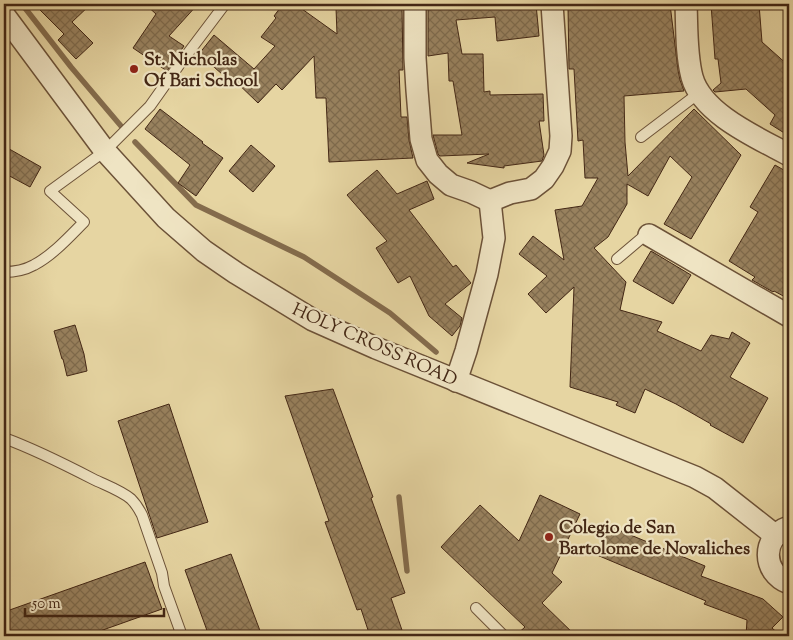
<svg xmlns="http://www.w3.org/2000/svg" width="793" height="640" viewBox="0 0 793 640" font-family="'Sorts Mill Goudy',serif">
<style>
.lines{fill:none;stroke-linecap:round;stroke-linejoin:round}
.stream{stroke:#846c4d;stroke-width:5.5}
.building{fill:url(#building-cross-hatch);stroke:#432715}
.service-casing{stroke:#6c5238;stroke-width:12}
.minor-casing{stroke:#6c5238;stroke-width:24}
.service{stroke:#efe4c3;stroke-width:10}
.minor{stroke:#efe4c3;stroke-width:21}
.poi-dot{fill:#8f2418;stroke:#efe4c3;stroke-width:2}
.labels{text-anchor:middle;stroke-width:4.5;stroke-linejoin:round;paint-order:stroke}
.poi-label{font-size:18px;font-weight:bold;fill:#432715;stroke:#efe4c3;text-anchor:start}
.street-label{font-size:18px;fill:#432715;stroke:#efe4c3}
</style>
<defs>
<pattern id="building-cross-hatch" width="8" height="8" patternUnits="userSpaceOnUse" patternTransform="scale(1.25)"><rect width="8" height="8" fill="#98815e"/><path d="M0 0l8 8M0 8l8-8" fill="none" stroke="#7e6a4c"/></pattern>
</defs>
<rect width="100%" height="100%" fill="#e6d5a2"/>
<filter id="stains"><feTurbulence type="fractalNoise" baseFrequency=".004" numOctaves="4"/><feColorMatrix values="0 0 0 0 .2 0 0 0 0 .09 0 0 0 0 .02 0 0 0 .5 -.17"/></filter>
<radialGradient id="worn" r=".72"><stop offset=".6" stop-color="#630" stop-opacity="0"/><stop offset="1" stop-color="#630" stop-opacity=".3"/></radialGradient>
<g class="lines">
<g class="stream">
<polyline points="28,4 25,8 71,67 121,126"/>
<polyline points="135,142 196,205 304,257 390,313 436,352"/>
<polyline points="399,497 407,571"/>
</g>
</g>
<g class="building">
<polygon points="34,4 91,4 72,22 93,43 76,59 58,40 64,34"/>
<polygon points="145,4 198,4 169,36 184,46 167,71 133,48 156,14"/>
<polygon points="283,4 295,4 337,34 336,8 402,7 403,70 399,70 401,117 407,117 409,140 413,158 329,162 326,98 316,98 314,56 282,90 276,84 258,103 232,78 230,81 199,54 214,35 254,69 275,46 261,37 276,18 274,16"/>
<polygon points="428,4 536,4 539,36 497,41 495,17 456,20 462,54 483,54 484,92 490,91 490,95 543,94 544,121 539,121 544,155 542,161 504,166 504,168 467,163 489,154 440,156 438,154 433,135 462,135 453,81 449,81 448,53 428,56"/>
<polygon points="641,4 670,4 678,70 680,80 684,91 624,96 625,142 628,176 694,109 741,155 691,239 664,224 692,177 670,156 648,196 627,184 627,204 608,237 594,248 626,282 620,310 662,322 657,331 701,351 711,335 729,339 732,332 750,343 730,377 768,398 743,443 710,425 711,424 676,404 645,389 635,413 616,405 618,402 570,387 574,287 546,313 528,294 547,276 519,254 533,236 564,260 555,210 582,206 598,178 585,178 583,140 578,141 574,69 569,69 568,7 641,5"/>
<polygon points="711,4 759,4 762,42 789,66 789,136 770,124 775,115 746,89 715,92 713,90 721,83 718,59 715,59"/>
<polygon points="160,109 203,142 202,143 223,158 196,196 178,183 190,165 145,129"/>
<polygon points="251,145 275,166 253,192 229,171"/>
<polygon points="4,146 41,167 30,187 4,173"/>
<polygon points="775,165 789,173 789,299 774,291 773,292 752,280 755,277 729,261 758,212 750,207"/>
<polygon points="377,170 397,194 427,181 434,199 409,210 453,267 456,265 471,283 445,304 462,318 460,326 452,336 429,316 410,276 398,283 376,248 387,241 347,195"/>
<polygon points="651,251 691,275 673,304 633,281"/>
<polygon points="75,325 84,354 87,371 67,376 63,359 62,359 54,331"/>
<polygon points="333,389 373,497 371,498 405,593 391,598 404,636 370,636 361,609 357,610 325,522 329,521 285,396"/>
<polygon points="169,404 208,522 157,538 118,421"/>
<polygon points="540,495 580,514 552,573 562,582 542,603 576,636 515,636 525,627 441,547 480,505 519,541"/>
<polygon points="609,526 705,566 701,576 763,599 783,617 772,628 781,636 746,636 747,620 704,604 706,601 597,555"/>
<polygon points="231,554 262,636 209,636 185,570"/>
<polygon points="145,562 162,609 86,636 4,636 4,612"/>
</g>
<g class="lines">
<g class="service-casing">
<g id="service">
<polyline points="641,137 699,93"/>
<polyline points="617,259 643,237 649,235"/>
<path d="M4 272C14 272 25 270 34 265 53 255 69 237 84 222L50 191 105 151 150 106 179 65 225 4"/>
<path d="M4 438C34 449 64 464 93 479 105 485 120 490 131 499 136 504 139 509 142 515L162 573 164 586 182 636"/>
<polyline points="476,608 504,636"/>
</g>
</g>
<g class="minor-casing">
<g id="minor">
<polyline points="415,4 415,58 417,90 421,139 427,160 438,174 451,185 471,192 490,201"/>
<path d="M686 4C687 28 686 54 692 77 702 114 758 138 789 155"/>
<polyline points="4,15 105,151 166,218 204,251 236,273 313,320 376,348 695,477 715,488 776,536"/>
<polyline points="490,201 510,193 531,189 544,179 553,166 560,151 561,136 552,4"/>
<polyline points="649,235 789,316"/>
<polyline points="456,381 466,351 487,274 494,238 490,201"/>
<path d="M789 527C761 537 762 573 789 583"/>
</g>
</g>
<use href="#service" class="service"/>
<use href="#minor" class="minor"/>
</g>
<g class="poi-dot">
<circle cx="134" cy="69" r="5"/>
<circle cx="549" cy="537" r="5"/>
</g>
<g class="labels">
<g class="poi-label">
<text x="144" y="65">St. Nicholas<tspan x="144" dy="21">Of Bari School</tspan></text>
<text x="559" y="533">Colegio de San<tspan x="559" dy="21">Bartolome de Novaliches</tspan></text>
</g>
<g class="street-label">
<text transform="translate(375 344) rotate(24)" y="6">HOLY CROSS ROAD</text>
</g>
</g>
<rect width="793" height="640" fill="none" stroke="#e6d5a2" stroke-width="20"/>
<rect x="5" y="5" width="783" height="630" fill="none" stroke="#432715" stroke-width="2.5"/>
<rect x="10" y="10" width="773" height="620" fill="none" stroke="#432715"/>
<path d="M25 608v8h139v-8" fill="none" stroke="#432715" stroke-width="2.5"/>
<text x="32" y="608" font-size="15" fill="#432715" stroke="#efe4c3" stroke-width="4" paint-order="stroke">50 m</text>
<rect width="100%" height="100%" filter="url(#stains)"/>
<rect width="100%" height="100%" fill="url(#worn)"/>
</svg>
